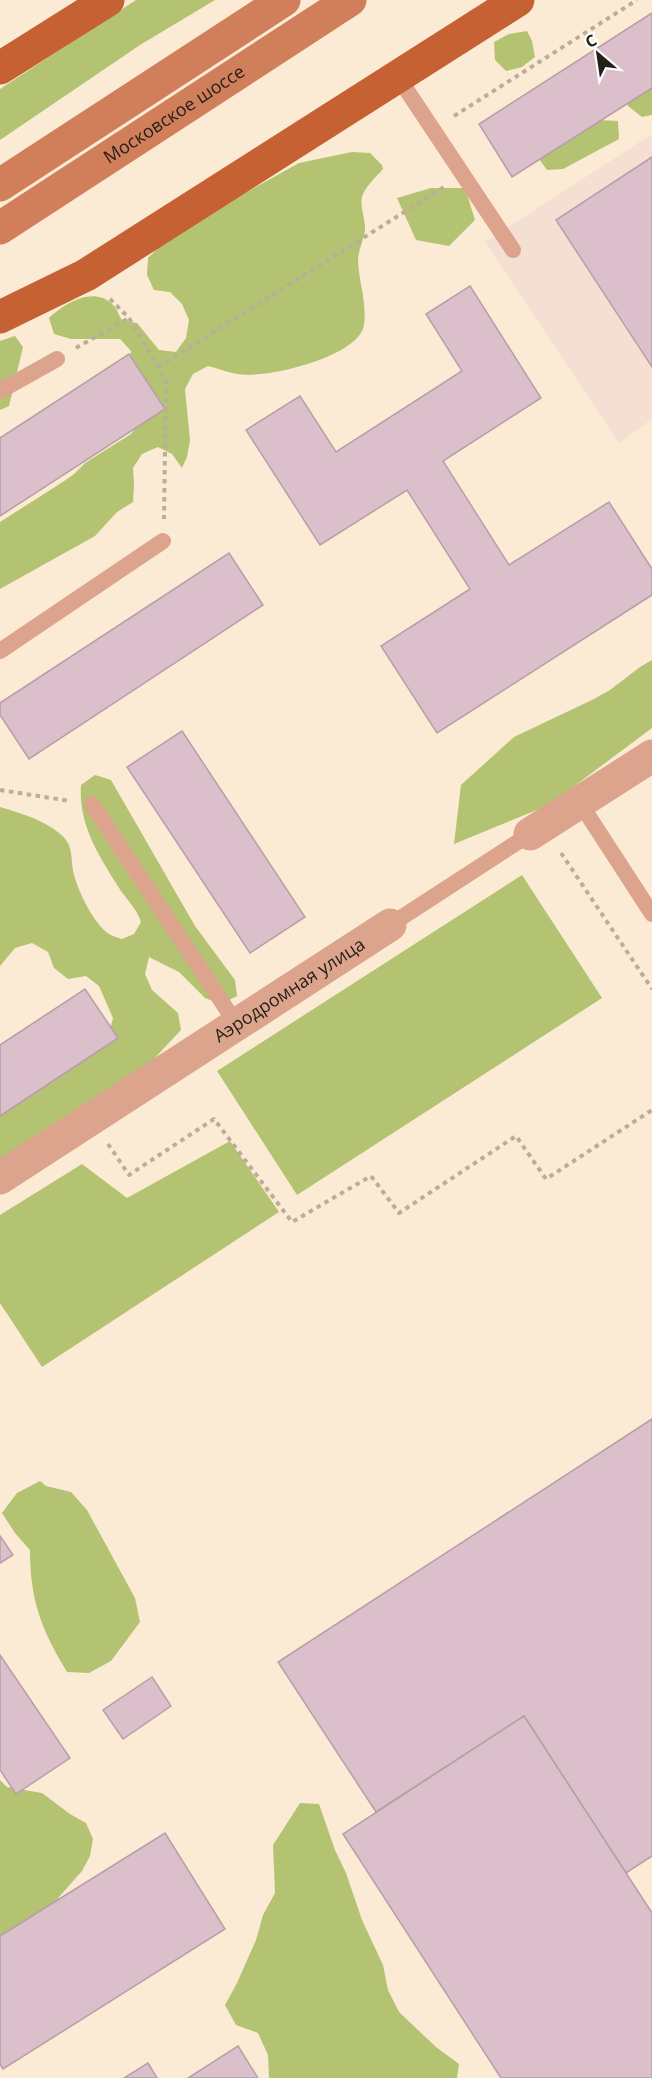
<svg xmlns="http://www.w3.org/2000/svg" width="652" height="2078" viewBox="0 0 652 2078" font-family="'Open Sans',sans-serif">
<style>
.commercial{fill:#f5ded2}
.green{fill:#b4c372}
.building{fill:#dbbfca;stroke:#b89ea8;stroke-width:1.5}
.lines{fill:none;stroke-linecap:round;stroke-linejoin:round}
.path{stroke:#baae9b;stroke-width:4;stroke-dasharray:4.5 4.5;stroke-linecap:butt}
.lane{stroke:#dda48d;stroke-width:16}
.street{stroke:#dda48d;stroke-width:33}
.secondary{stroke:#d17e5b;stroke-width:33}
.primary{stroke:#c66133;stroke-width:33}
.labels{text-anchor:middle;stroke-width:6;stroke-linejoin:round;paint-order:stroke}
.street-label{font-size:18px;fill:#241f17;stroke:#fff}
</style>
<rect width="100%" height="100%" fill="#fbebd4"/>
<polygon class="commercial" points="652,134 652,419 619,443 485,242"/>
<g class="green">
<polygon points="136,0 215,0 140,45 0,140 0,89"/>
<polygon points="527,31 532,41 535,57 522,67 506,71 495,60 494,42 509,34"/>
<polygon points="652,67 652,115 642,117 628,106 624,89"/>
<polygon points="599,120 618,121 619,139 563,169 547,170 537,156"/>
<path d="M352 152 370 153 382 165 383 169C377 176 367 185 363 194 359 204 364 215 365 225 366 236 358 249 358 261 359 282 367 303 364 325 359 357 266 379 238 374 228 373 218 368 208 366L193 374 185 389 190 440 187 457 182 468 172 454 158 447 142 454 133 468 134 485 133 502 117 512 95 536 0 589V522L58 485 73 475 85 463 131 434 141 419 127 371 131 351 120 339H71L54 334 49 318C65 303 93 286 112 304 117 308 119 316 122 320L137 323 159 350 176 352 186 338 189 320 182 304 170 292 154 290 147 275 148 258 173 233 299 163Z"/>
<polygon points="431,188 465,188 475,220 449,246 416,240 397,198"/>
<polygon points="15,336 23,347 9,406 0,410 0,341"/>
<polygon points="652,660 652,728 549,805 454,844 461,785 514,737 594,699 610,690 640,667"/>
<path d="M95 775 111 780 195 926 235 980 237 996 221 1004 205 998 179 972 149 957 145 974 152 990 178 1013 181 1030 138 1076 0 1179V1115L109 1034 113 1018 99 986 86 976 68 979 54 968 48 952 32 943 15 948 0 966V807C20 813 42 819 59 833 75 845 70 859 74 875 79 893 94 924 109 934 113 936 118 938 122 939L134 934 141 922C136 908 129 902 121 891 100 858 78 825 81 785Z"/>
<polygon points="522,875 602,998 297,1195 217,1071"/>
<polygon points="230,1141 279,1212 42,1367 0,1303 0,1215 82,1164 127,1198"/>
<path d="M40 1481 46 1486 71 1492 87 1510 135 1598 140 1622 111 1661 89 1673 67 1672C41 1629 30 1600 30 1550L15 1533 2 1513 17 1493Z"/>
<polygon points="0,1780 7,1787 42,1793 70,1814 86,1823 93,1839 90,1856 82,1871 59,1897 50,1912 0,1949"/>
<polygon points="300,1803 319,1804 335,1850 346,1873 362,1920 383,1965 388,1990 399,2012 436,2047 459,2064 457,2078 269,2078 268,2055 258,2033 236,2025 225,2005 237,1983 256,1940 263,1915 275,1893 273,1845"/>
</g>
<g class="building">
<polygon points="652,13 652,88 512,177 479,124"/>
<polygon points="652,157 652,367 556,220"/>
<polygon points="470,286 541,398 443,461 509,565 609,502 652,569 652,595 437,733 381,646 470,589 407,490 320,545 246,430 300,396 336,452 462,371 426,314"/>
<polygon points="129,354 165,409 0,516 0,438"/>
<polygon points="229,553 263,605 29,759 0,715 0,703"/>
<polygon points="182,731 305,917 250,953 127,767"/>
<polygon points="85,989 118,1038 0,1116 0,1045"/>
<polygon points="652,1419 652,1856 626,1873 524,1716 376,1812 278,1662"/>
<polygon points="0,1536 13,1555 0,1563"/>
<polygon points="0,1655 70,1758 16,1794 0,1770"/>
<polygon points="152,1677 171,1706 123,1739 103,1710"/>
<polygon points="524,1716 652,1913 652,2078 501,2078 343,1834"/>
<polygon points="165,1833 225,1929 3,2069 0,2064 0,1936"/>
<polygon points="238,2046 258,2078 188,2078"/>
<polygon points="148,2063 157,2078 124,2078"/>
</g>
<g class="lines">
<g class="path">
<polyline points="454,116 637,0"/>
<polyline points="110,299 129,318 166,381 164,519"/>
<polyline points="76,348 129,318"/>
<polyline points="158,367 444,187"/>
<polyline points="0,790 70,801"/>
<polyline points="561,853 652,989"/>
<polyline points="108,1144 129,1175 214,1119 292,1222 371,1176 399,1213 516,1136 546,1179 652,1110"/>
</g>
<g class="lane">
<polyline points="398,77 513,250"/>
<polyline points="0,391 57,359"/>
<polyline points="0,651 163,541"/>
<polyline points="580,803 652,914"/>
<polyline points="92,804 237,1025"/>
<polyline points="390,925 530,834"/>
</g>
<g class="street">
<polyline points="530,834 652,756"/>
<path id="s1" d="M0 1178 390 925"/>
</g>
<g class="secondary">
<polyline points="0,185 284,0"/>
<path id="s2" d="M0 228 350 0"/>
</g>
<g class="primary">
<polyline points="0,68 108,0"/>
<polyline points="0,317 86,275 518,0"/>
</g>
</g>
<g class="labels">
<g class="street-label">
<text dy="6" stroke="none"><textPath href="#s2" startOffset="208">Московское шоссе</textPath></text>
<text dy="6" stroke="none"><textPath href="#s1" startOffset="345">Аэродромная улица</textPath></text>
</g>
</g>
<g transform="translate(598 54) rotate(331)" stroke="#ffffff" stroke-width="4.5" paint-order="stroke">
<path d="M0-4.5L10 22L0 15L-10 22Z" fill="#241f17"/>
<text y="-9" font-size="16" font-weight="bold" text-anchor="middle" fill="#241f17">С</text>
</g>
</svg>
